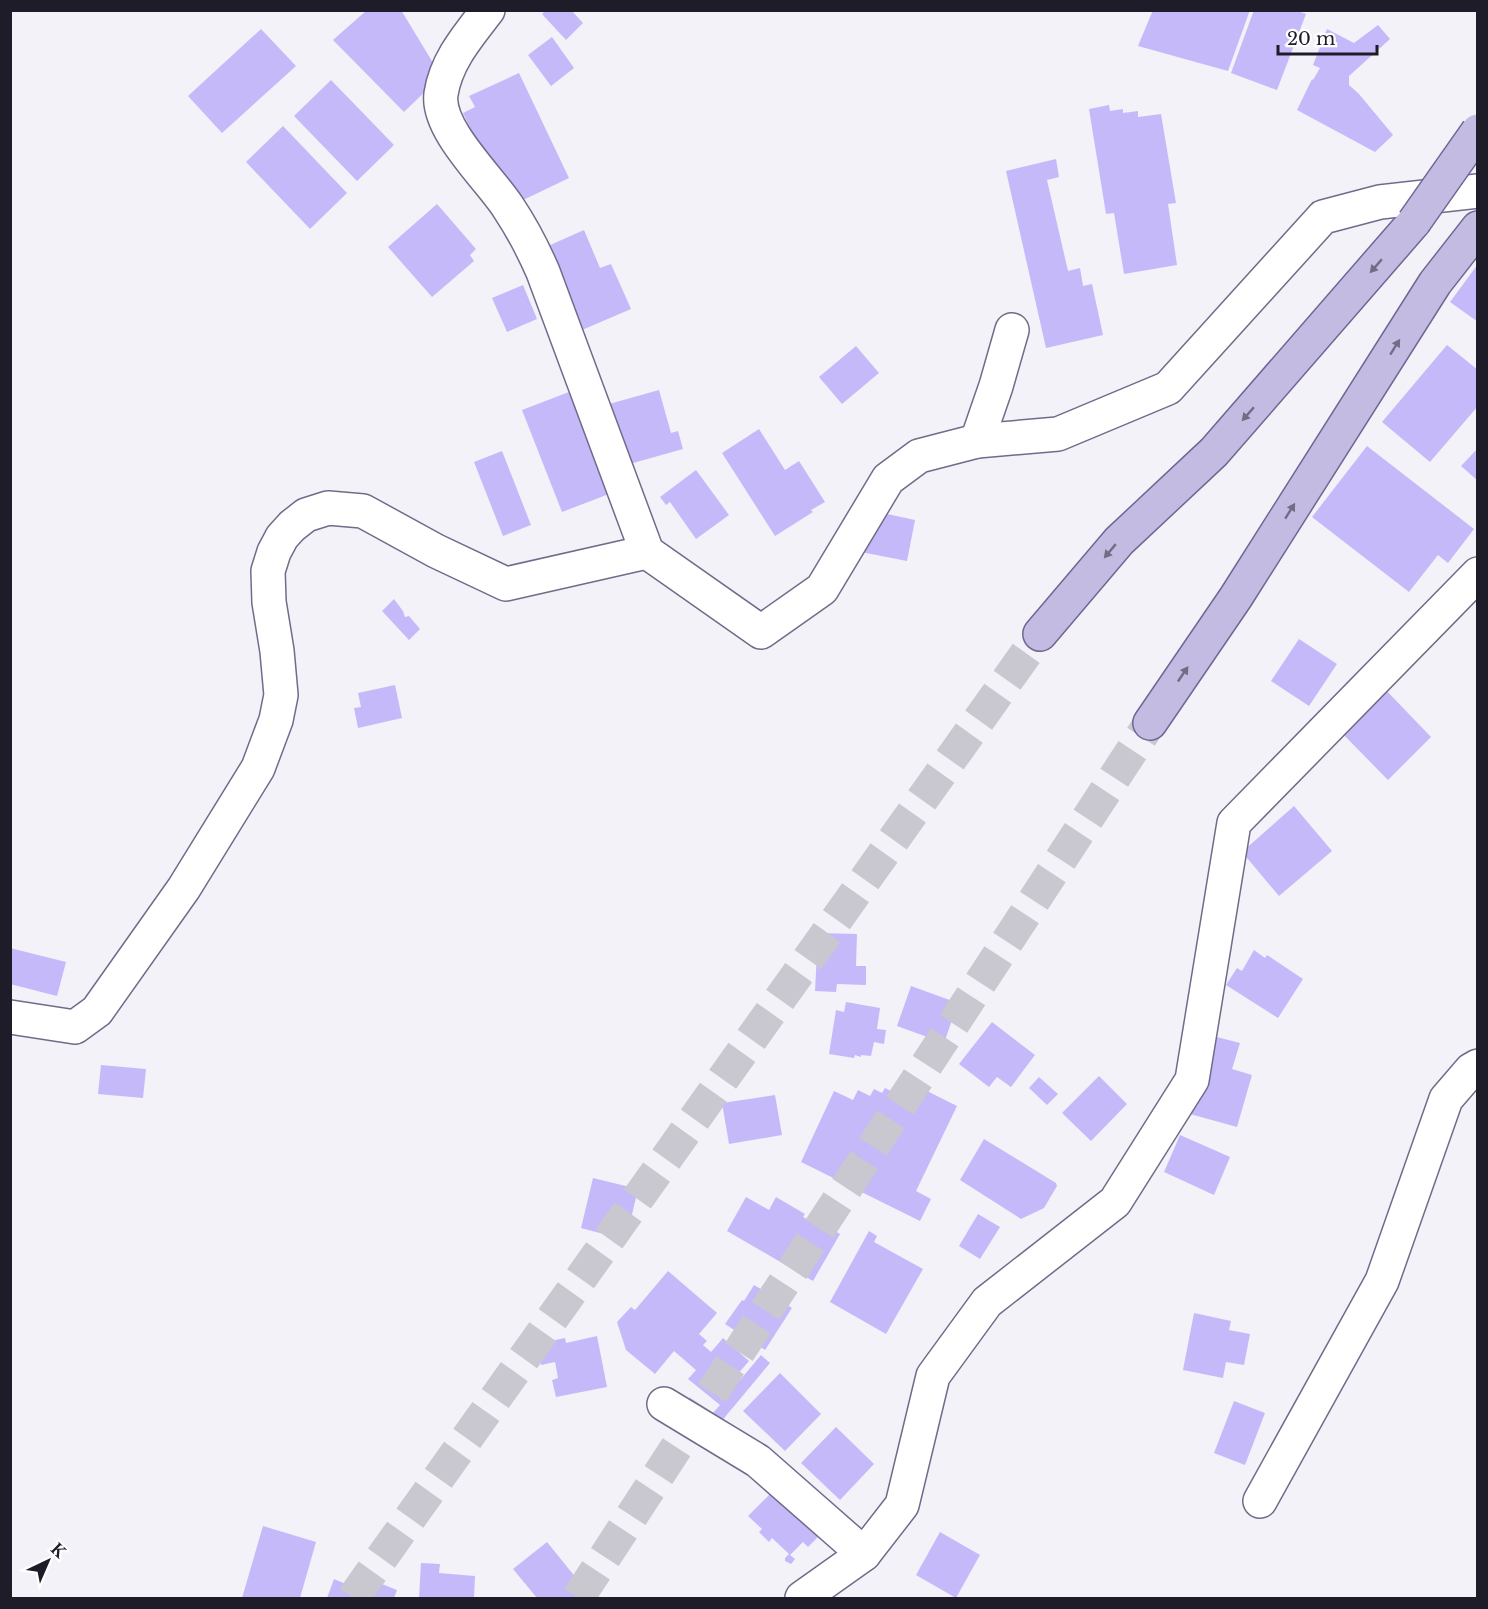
<svg xmlns="http://www.w3.org/2000/svg" width="1488" height="1609" viewBox="0 0 1488 1609" font-family="'Libre Baskerville',serif">
<style>
.building{fill:#c6b9fa}
.lines{fill:none;stroke-linecap:round;stroke-linejoin:round}
.primary-tunnel{stroke:#c9c7cf;stroke-width:33;stroke-dasharray:33 16;stroke-linecap:butt}
.minor-casing{stroke:#716b8a;stroke-width:36}
.primary-casing{stroke:#706694;stroke-width:36}
.minor{stroke:#fff;stroke-width:33}
.primary{stroke:#c4bbe2;stroke-width:33}
.primary-bridge-casing{stroke:#706694;stroke-width:36;stroke-linecap:butt}
.primary-bridge{stroke:#c4bbe2;stroke-width:33}
.oneway{fill:#726c86}
</style>
<rect width="100%" height="100%" fill="#f3f2f9"/>
<g class="building">
<polygon points="367,10 401,10 441,76 404,112 333,40"/>
<polygon points="546,10 571,10 583,23 566,40 542,14"/>
<polygon points="1153,10 1250,10 1228,71 1138,46"/>
<polygon points="1254,10 1295,10 1306,14 1277,90 1231,73"/>
<polygon points="1378,25 1390,39 1349,76 1349,85 1359,94 1393,135 1375,152 1297,110 1312,79 1313,80 1320,68 1313,65 1327,29 1354,43"/>
<polygon points="261,29 296,66 222,133 188,96"/>
<polygon points="552,37 574,68 551,86 528,55"/>
<polygon points="519,73 569,178 519,202 498,186 463,113 475,107 469,96"/>
<polygon points="331,80 394,145 357,181 294,116"/>
<polygon points="1109,105 1110,111 1123,109 1123,113 1138,111 1138,117 1161,114 1176,203 1168,204 1177,265 1124,274 1114,213 1106,214 1089,109"/>
<polygon points="283,126 347,193 310,229 246,162"/>
<polygon points="1056,159 1059,177 1047,180 1068,271 1080,268 1083,286 1092,284 1103,335 1046,348 1006,171"/>
<polygon points="437,204 476,249 470,255 474,261 432,297 388,247"/>
<polygon points="584,230 600,268 611,264 631,309 575,333 539,250"/>
<polygon points="1478,264 1478,322 1450,302"/>
<polygon points="523,285 537,319 507,332 492,298"/>
<polygon points="1447,345 1478,370 1478,406 1430,462 1382,422"/>
<polygon points="856,346 879,373 842,404 819,377"/>
<polygon points="659,390 671,433 678,431 683,449 626,465 609,404"/>
<polygon points="569,392 609,494 562,512 522,410"/>
<polygon points="759,429 785,470 799,461 825,502 811,510 813,512 775,536 722,453"/>
<polygon points="1367,446 1474,529 1448,563 1438,555 1409,592 1312,517"/>
<polygon points="1478,448 1478,481 1461,466"/>
<polygon points="502,451 531,525 503,536 474,462"/>
<polygon points="696,470 729,515 696,539 670,502 666,505 660,497"/>
<polygon points="878,512 915,520 907,561 861,552"/>
<polygon points="394,599 403,611 405,617 409,616 420,629 409,640 382,611"/>
<polygon points="1299,639 1337,664 1309,706 1271,681"/>
<polygon points="395,685 402,718 358,728 354,708 361,707 358,693"/>
<polygon points="1382,686 1431,737 1388,780 1338,729"/>
<polygon points="1294,806 1332,851 1279,896 1242,852"/>
<polygon points="818,933 857,934 856,966 866,966 866,985 837,984 836,992 815,991"/>
<polygon points="10,948 66,962 57,996 10,984"/>
<polygon points="1254,950 1265,958 1267,955 1303,979 1278,1018 1226,985 1237,968 1242,971"/>
<polygon points="911,986 958,1003 944,1043 897,1026"/>
<polygon points="846,1002 880,1008 877,1029 886,1030 884,1044 874,1042 871,1056 861,1055 861,1057 855,1055 854,1058 829,1054 836,1010 844,1012"/>
<polygon points="992,1022 1035,1055 1011,1087 997,1077 989,1087 959,1064"/>
<polygon points="1209,1035 1240,1043 1232,1069 1252,1075 1237,1127 1190,1114"/>
<polygon points="101,1065 146,1069 143,1098 98,1094"/>
<polygon points="1099,1076 1127,1104 1091,1141 1062,1113"/>
<polygon points="1039,1077 1058,1094 1047,1105 1029,1088"/>
<polygon points="903,1079 957,1106 916,1191 931,1199 920,1221 801,1162 834,1091 853,1100 858,1090 870,1096 874,1089 882,1093 885,1088 891,1091 893,1087 898,1089"/>
<polygon points="775,1095 782,1135 729,1144 722,1103"/>
<polygon points="1180,1135 1230,1157 1214,1195 1164,1172"/>
<polygon points="984,1139 1056,1183 1057,1186 1044,1208 1021,1219 960,1180"/>
<polygon points="593,1178 638,1189 626,1240 581,1228"/>
<polygon points="746,1197 769,1210 776,1197 805,1214 803,1217 818,1225 820,1222 840,1234 813,1281 727,1231"/>
<polygon points="978,1214 1000,1227 980,1259 959,1246"/>
<polygon points="869,1231 877,1236 874,1242 923,1269 886,1334 830,1302"/>
<polygon points="668,1271 717,1313 699,1334 707,1341 703,1345 711,1352 723,1338 749,1361 731,1382 735,1386 761,1355 770,1363 720,1423 711,1415 720,1405 688,1379 696,1370 674,1351 655,1374 626,1350 617,1322 631,1307 635,1310"/>
<polygon points="754,1285 792,1308 765,1350 725,1324 742,1300 744,1301"/>
<polygon points="1194,1313 1231,1321 1229,1330 1250,1334 1244,1365 1226,1362 1223,1378 1183,1370"/>
<polygon points="597,1336 607,1387 556,1397 552,1380 558,1378 555,1362 541,1365 536,1344 565,1338 566,1343"/>
<polygon points="780,1373 821,1414 785,1451 743,1411"/>
<polygon points="1234,1401 1265,1413 1245,1465 1214,1453"/>
<polygon points="836,1427 874,1464 840,1500 801,1463"/>
<polygon points="778,1486 825,1530 808,1547 803,1542 790,1555 795,1559 791,1564 785,1561 785,1558 789,1554 772,1538 769,1542 759,1532 762,1529 748,1516"/>
<polygon points="263,1526 316,1542 300,1598 242,1598"/>
<polygon points="940,1532 980,1555 956,1598 916,1575"/>
<polygon points="547,1542 589,1594 584,1598 537,1598 513,1569"/>
<polygon points="421,1563 440,1564 439,1573 475,1576 474,1598 419,1598"/>
<polygon points="334,1579 367,1593 372,1580 397,1590 394,1598 327,1598"/>
</g>
<g class="lines">
<g class="primary-tunnel">
<polyline points="353,1598 1040,634"/>
<polyline points="578,1598 1150,723"/>
</g>
<g class="minor-casing">
<g id="minor">
<path d="M488 10C468 36 446 61 441 94 436 129 490 179 508 207 522 228 533 249 543 272L647 552 761 632 822 589 888 479 919 456 977 441 996 386 1012 330"/>
<polyline points="977,441 1058,434 1168,388 1323,217 1380,202 1478,191"/>
<polyline points="10,1017 75,1027 97,1011 184,888 258,768 276,720 281,695 277,651 269,602 268,571 274,552 282,537 292,526 306,515 328,508 363,511 436,551 506,584 647,552"/>
<polyline points="664,1404 758,1461 864,1554"/>
<polyline points="1260,1501 1382,1281 1446,1099 1471,1070 1478,1066"/>
<polyline points="802,1598 864,1554 902,1505 933,1376 987,1302 1115,1202 1192,1080 1234,823 1478,574"/>
</g>
</g>
<g class="primary-casing">
<g id="primary">
<polyline points="1040,634 1119,541 1214,452 1414,222"/>
<polyline points="1150,723 1236,597 1435,283 1478,228"/>
</g>
</g>
<use href="#minor" class="minor"/>
<use href="#primary" class="primary"/>
<g class="primary-bridge-casing">
<polyline id="primary-bridge" points="1414,222 1478,131"/>
</g>
<use href="#primary-bridge" class="primary-bridge"/>
</g>
<defs><path id="oneway-solid" d="M-6-.8H1V-3.2L6.5 0L1 3.2V.8H-6Z" transform="scale(1.5)"/></defs>
<g class="oneway">
<use href="#oneway-solid" transform="translate(1376 266) rotate(131)"/>
<use href="#oneway-solid" transform="translate(1395 347) rotate(-58)"/>
<use href="#oneway-solid" transform="translate(1248 414) rotate(131)"/>
<use href="#oneway-solid" transform="translate(1290 511) rotate(-58)"/>
<use href="#oneway-solid" transform="translate(1110 551) rotate(130)"/>
<use href="#oneway-solid" transform="translate(1183 674) rotate(-56)"/>
</g>
<rect width="1488" height="1609" fill="none" stroke="#1f1c29" stroke-width="24"/>
<g transform="translate(48 1561) rotate(44)" stroke="#ffffff" stroke-width="4.5" paint-order="stroke">
<path d="M0-4.5L10 22L0 15L-10 22Z" fill="#1f1c29"/>
<text y="-9" font-size="16" font-weight="bold" text-anchor="middle" fill="#1f1c29">K</text>
</g>
<path d="M1278 45v9h99v-9" fill="none" stroke="#1f1c29" stroke-width="3"/>
<text x="1287" y="45" font-size="18" fill="#1f1c29" stroke="#ffffff" stroke-width="4.5" paint-order="stroke">20 m</text>
</svg>
